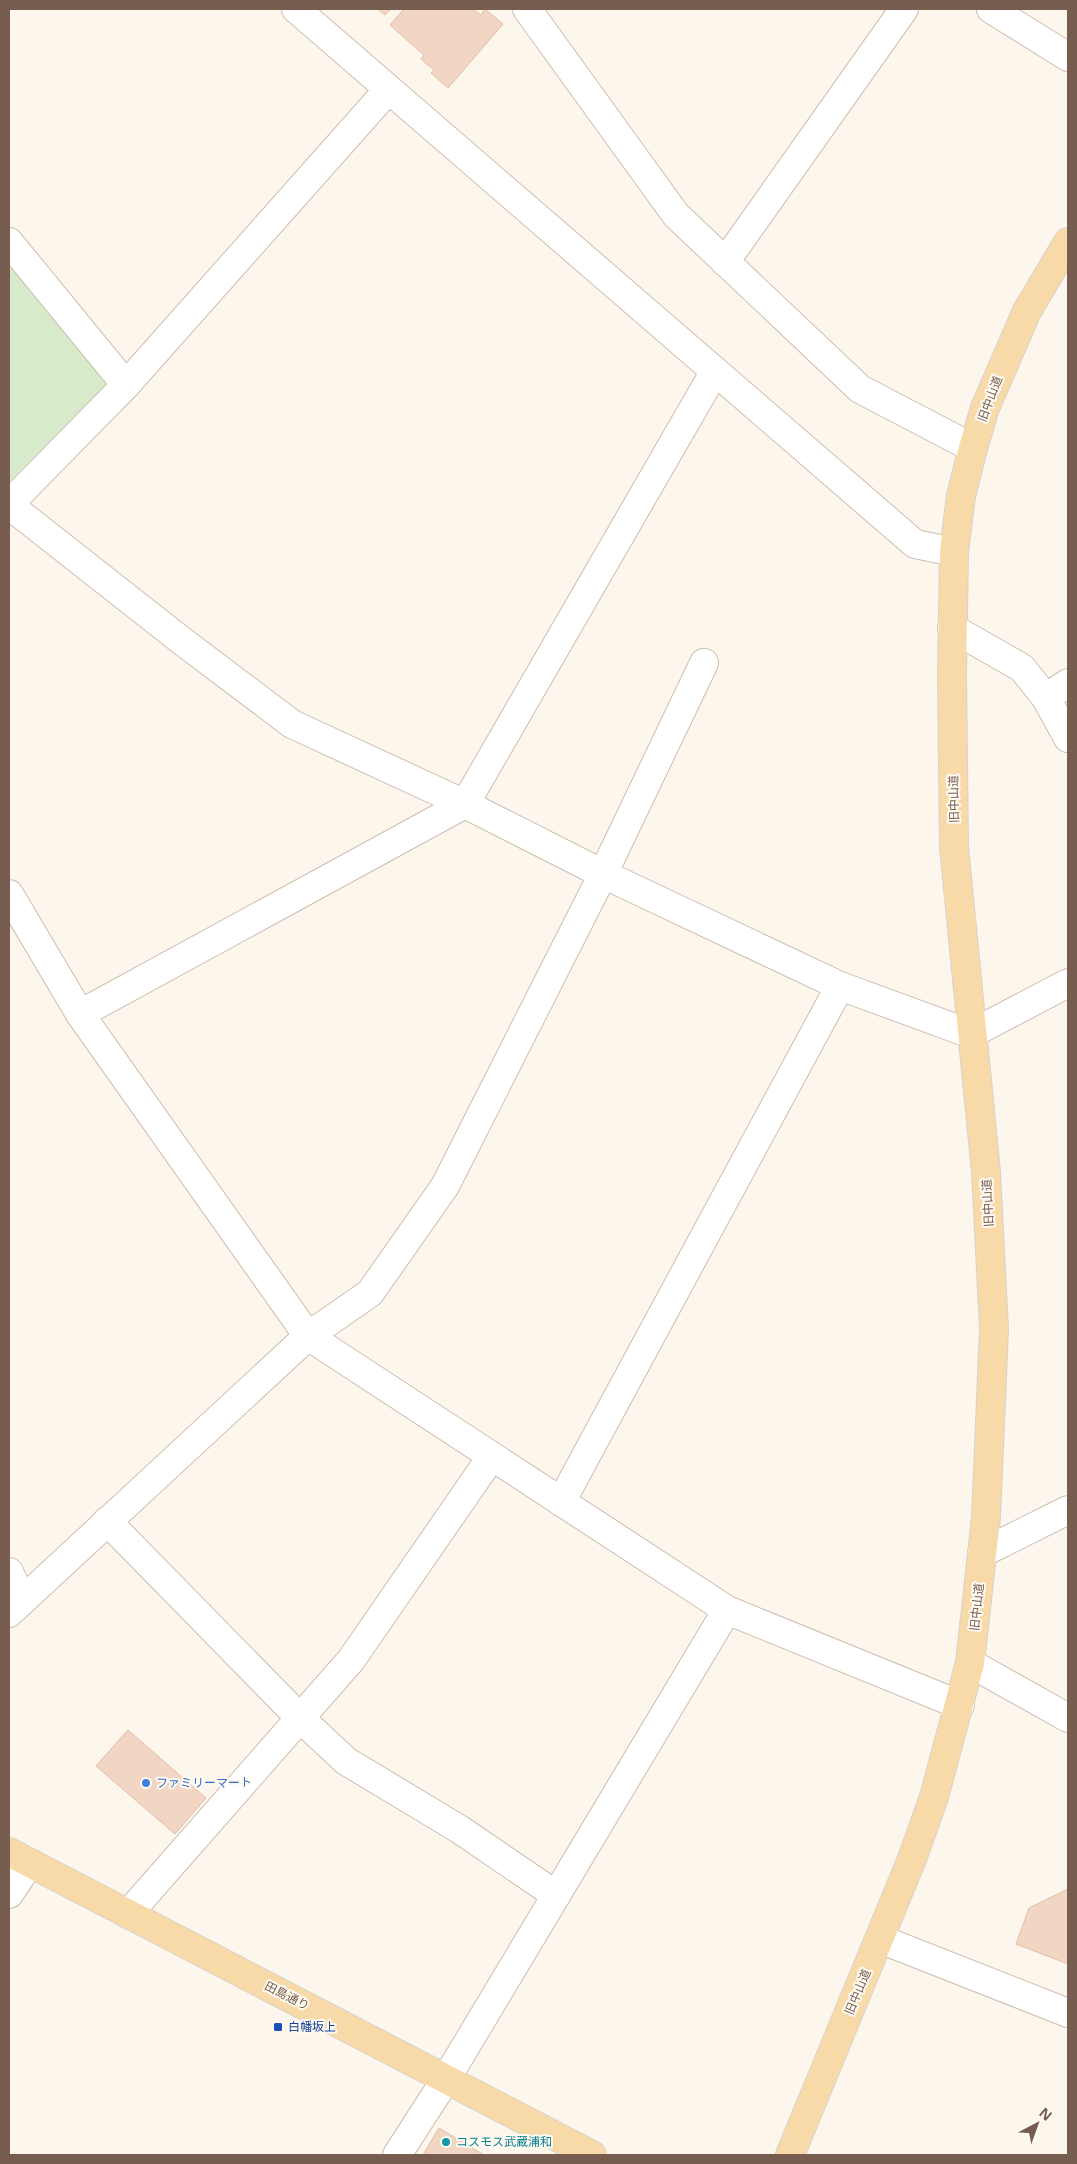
<svg xmlns="http://www.w3.org/2000/svg" width="1077" height="2164" viewBox="0 0 1077 2164" font-family="'Open Sans','Noto Sans JP',sans-serif">
<style>
.green{fill:#d7eaca}
.building{fill:#f1d6c4;stroke:#e3bda5}
.lines{fill:none;stroke-linecap:round;stroke-linejoin:round}
.minor-casing{stroke:#cebeb1;stroke-width:30}
.major-casing{stroke:#d9d2ce;stroke-width:30}
.minor{stroke:#fff;stroke-width:28}
.major{stroke:#f7daa8;stroke-width:28}
.shop-dot{fill:#3f7fe0;stroke:#fefaf2;stroke-width:2}
.transit-dot{fill:#1a4fb4;stroke:#fefaf2;stroke-width:2}
.culture-dot{fill:#0f9aa8;stroke:#fefaf2;stroke-width:2}
.labels{text-anchor:middle;stroke-width:4;stroke-linejoin:round;paint-order:stroke}
.street-label{font-size:12px;fill:#775d4f;stroke:#fefaf2}
.shop-label{font-size:12px;fill:#366cbe;stroke:#fefaf2;text-anchor:start}
.transit-label{font-size:12px;fill:#164399;stroke:#fefaf2;text-anchor:start}
.culture-label{font-size:12px;fill:#0d838f;stroke:#fefaf2;text-anchor:start}
</style>
<rect width="100%" height="100%" fill="#fcf6ec"/>
<polygon class="green" points="9,264 107,384 9,482"/>
<g class="building">
<polygon points="378,9 391,9 385,15"/>
<polygon points="404,9 473,9 481,15 485,9 503,24 448,88 431,73 434,70 421,59 424,55 390,25"/>
<polygon points="128,1730 206,1798 175,1834 96,1766"/>
<polygon points="1068,1889 1068,1964 1016,1944 1029,1908"/>
<polygon points="439,2128 484,2155 423,2155"/>
</g>
<g class="lines">
<g class="minor-casing">
<g id="minor">
<polyline points="296,9 915,544 954,552"/>
<polyline points="527,9 676,215 860,389 973,448"/>
<polyline points="991,9 1068,57"/>
<polyline points="9,242 126,385"/>
<polyline points="725,262 904,9"/>
<polyline points="9,504 126,385 388,90"/>
<polyline points="9,505 182,641 292,724 465,804 603,874 840,986 971,1034 1068,983"/>
<polyline points="952,628 1022,668 1046,698 1068,738"/>
<polyline points="1046,698 1068,683"/>
<polyline points="9,894 80,1014 308,1336 727,1610 960,1705"/>
<polyline points="80,1014 465,804 715,371"/>
<polyline points="561,1502 840,986"/>
<polyline points="107,1521 300,1718 346,1761 459,1829 556,1895"/>
<polyline points="982,1553 1068,1510"/>
<polyline points="9,1572 22,1600"/>
<polyline points="9,1613 308,1336 370,1293 445,1186 603,874 704,663"/>
<polyline points="970,1663 1068,1718"/>
<polyline points="9,1894 30,1863"/>
<polyline points="128,1914 351,1660 492,1456"/>
<polyline points="880,1939 1068,2013"/>
<polyline points="397,2155 446,2079 727,1610"/>
</g>
</g>
<g class="major-casing">
<g id="major">
<polyline points="9,1852 592,2155"/>
<polyline points="790,2155 912,1859 934,1797 970,1663 986,1518 994,1329 986,1172 954,847 952,676 954,552 961,496 973,448 985,408 1027,311 1068,242"/>
</g>
</g>
<use href="#minor" class="minor"/>
<use href="#major" class="major"/>
</g>
<circle class="shop-dot" cx="146" cy="1783" r="5"/>
<rect class="transit-dot" x="273" y="2022" width="10" height="10" rx="2.5"/>
<circle class="culture-dot" cx="446" cy="2142" r="5"/>
<g class="labels">
<g class="street-label">
<text transform="translate(990 399) rotate(-69)" y="4">旧中山道</text>
<text transform="translate(954 799) rotate(-91)" y="4">旧中山道</text>
<text transform="translate(988 1203) rotate(-93)" y="4">旧中山道</text>
<text transform="translate(977 1607) rotate(-84)" y="4">旧中山道</text>
<text transform="translate(858 1992) rotate(-67)" y="4">旧中山道</text>
<text transform="translate(287 1996) rotate(27)" y="4">田島通り</text>
</g>
<g class="shop-label">
<text x="156" y="1787">ファミリーマート</text>
</g>
<g class="transit-label">
<text x="288" y="2031">白幡坂上</text>
</g>
<g class="culture-label">
<text x="456" y="2146">コスモス武蔵浦和</text>
</g>
</g>
<rect width="1077" height="2164" fill="none" stroke="#775d4f" stroke-width="20"/>
<g transform="translate(1037 2124) rotate(41)" stroke="#fefaf2" stroke-width="4" paint-order="stroke">
<path d="M0-4L9 19L0 12L-9 19Z" fill="#775d4f"/>
<text y="-8" font-size="14" font-weight="bold" text-anchor="middle" fill="#775d4f">N</text>
</g>
</svg>
